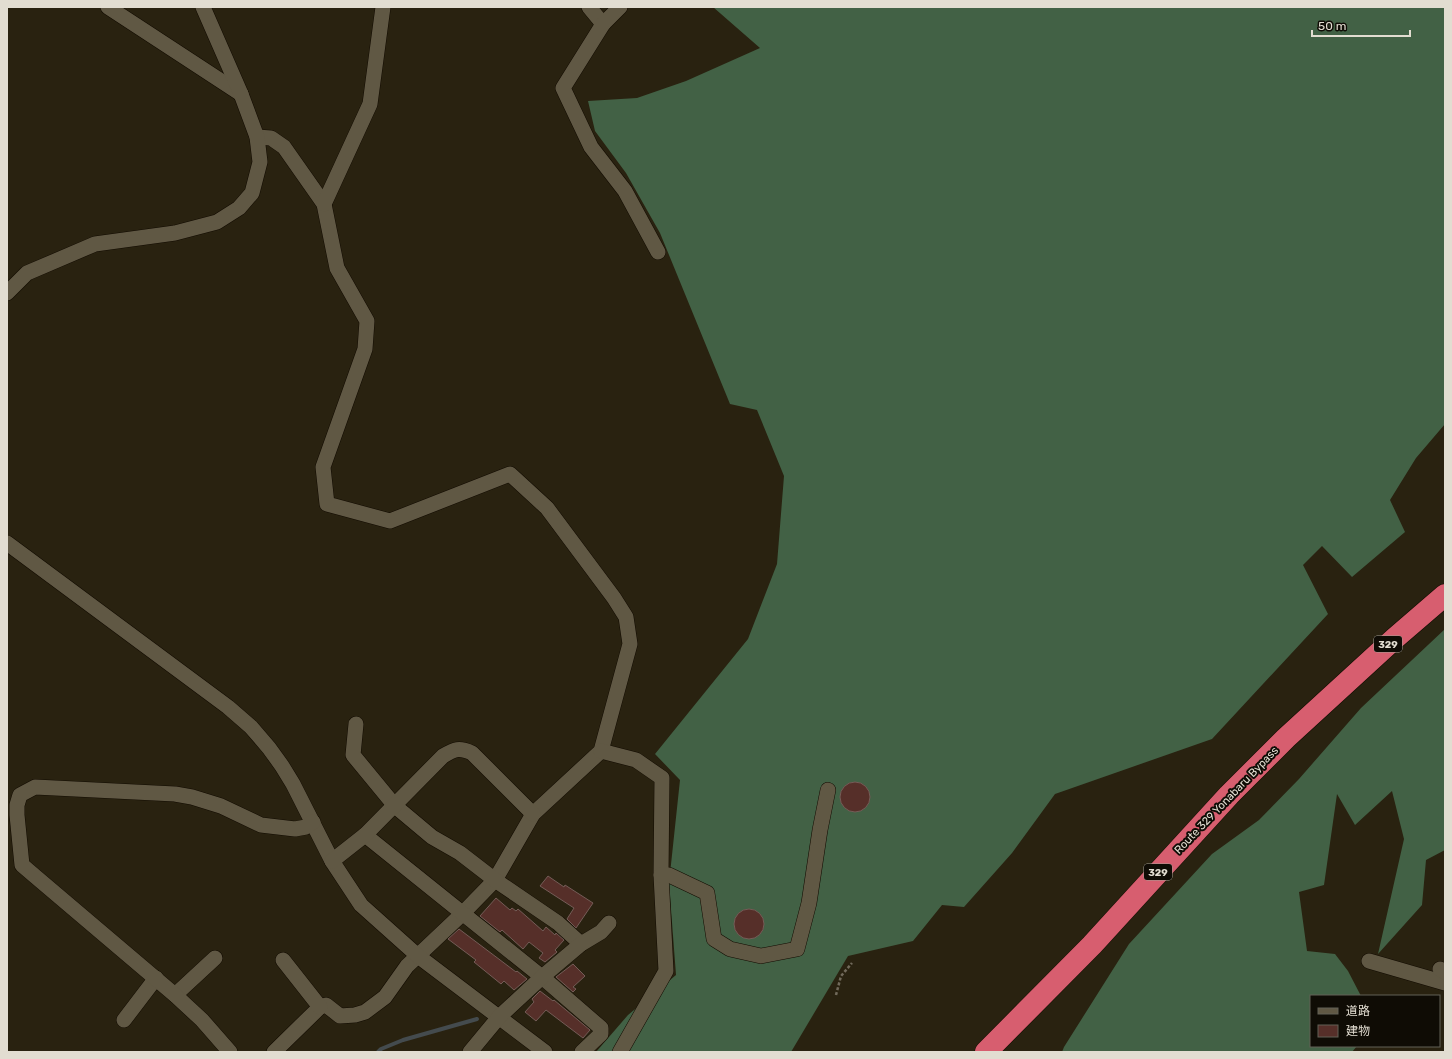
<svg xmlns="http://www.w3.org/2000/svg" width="1452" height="1059" viewBox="0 0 1452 1059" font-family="Rubik,'Noto Sans JP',sans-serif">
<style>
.forest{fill:#426145}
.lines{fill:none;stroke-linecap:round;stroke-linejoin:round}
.stream{stroke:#444b4e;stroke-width:4}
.building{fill:#562f29;stroke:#745c57}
.minor-casing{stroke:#120b00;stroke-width:16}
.highway-casing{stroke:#120b00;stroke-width:23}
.path{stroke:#716a5b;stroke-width:2.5;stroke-dasharray:3 2;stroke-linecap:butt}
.minor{stroke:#605844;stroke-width:15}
.highway{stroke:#d75e6f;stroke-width:22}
.labels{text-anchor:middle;stroke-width:4;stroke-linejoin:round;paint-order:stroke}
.shield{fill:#0f0c05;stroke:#a39e94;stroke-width:1}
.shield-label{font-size:10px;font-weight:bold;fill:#e2ddd1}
.street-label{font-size:11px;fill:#e2ddd1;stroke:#0f0c05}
</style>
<rect width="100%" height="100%" fill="#292210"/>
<g class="forest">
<polygon points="713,7 1445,7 1445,424 1416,458 1390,500 1405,532 1352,577 1322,546 1303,565 1328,614 1212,739 1055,794 1012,853 964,907 942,905 913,941 848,956 791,1052 596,1052 628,1015 676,975 669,883 680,780 655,754 748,639 777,564 784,476 757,410 730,404 660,233 626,173 595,131 588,101 637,98 686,81 760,48"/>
<polygon points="1445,629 1445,850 1426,860 1422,905 1378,954 1404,839 1392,791 1355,825 1337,794 1324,885 1299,892 1307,951 1335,954 1348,971 1361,996 1311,996 1311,1046 1357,1046 1352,1052 1062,1052 1064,1047 1129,944 1212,854 1259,820 1299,779 1361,708"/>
</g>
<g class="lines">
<polyline class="stream" points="378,1052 381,1049 403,1040 477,1019"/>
</g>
<g class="building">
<circle cx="855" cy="797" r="15"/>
<polygon points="548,876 564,887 565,885 593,903 576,928 567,919 574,908 540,886"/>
<polygon points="496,898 510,910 512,908 516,911 518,909 543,931 546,927 555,935 556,933 564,940 555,950 557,952 545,962 539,958 543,953 529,942 523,949 502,930 500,932 480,916"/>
<circle cx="749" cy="924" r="15"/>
<polygon points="459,929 516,972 517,971 527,979 514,990 504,981 501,984 474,962 476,960 448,939"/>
<polygon points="573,964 585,976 573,987 576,989 573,992 556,977"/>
<polygon points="540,991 553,1001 554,1000 590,1030 583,1038 546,1010 536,1021 525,1012 534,1002 532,999"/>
</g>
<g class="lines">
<g class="minor-casing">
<g id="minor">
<polyline points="108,7 241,94"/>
<polyline points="589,7 603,24"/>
<polyline points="620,7 603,24 563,88 591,147 625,191 658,252"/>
<polyline points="257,137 271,138 284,147 324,204 337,268 367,321 365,349 323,467 327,504 390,521 510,474 547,508 614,598 626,617 630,644 601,751 533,814 495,880 462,914 407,966 385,997 365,1012 355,1015 340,1016 326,1005 320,1007 274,1052"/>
<polyline points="324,204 370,104 383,7"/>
<polyline points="7,293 27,273 95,244 175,233 217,222 239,208 252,193 260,162 257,137 241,94 203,7"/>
<polyline points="7,543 228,707 251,727 269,748 282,766 293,784 332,861 361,905 418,956 545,1052"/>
<polyline points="356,724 353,755 395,806 432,837 460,853 495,880 558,923 581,944"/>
<polyline points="601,751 636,760 662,778 661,875 666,971 620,1052"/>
<polyline points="365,835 542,977 601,1028 601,1034 582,1052"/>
<path d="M332 861 365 835 443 756C455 749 459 747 472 753L533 814"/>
<polyline points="661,875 669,875 707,893 714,939 730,949 761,956 797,949 809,903 820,830 828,790"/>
<polyline points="283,960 320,1007"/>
<polyline points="1369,961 1445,983"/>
<polyline points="1440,969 1445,972"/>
<polyline points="175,995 215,958"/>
<polyline points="124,1020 156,978"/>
<polyline points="230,1052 202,1020 175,995 36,877 22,865 17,815 17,805 20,795 35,787 175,794 192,797 221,806 261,825 295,829 306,827 313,822"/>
<polyline points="470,1052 499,1017 542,977 581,944 601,932 609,923"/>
</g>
</g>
<g class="highway-casing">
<polyline id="highway" points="986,1052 1092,945 1229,795 1286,738 1394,639 1445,595"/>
</g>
<polyline class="path" points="836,995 841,976 852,963"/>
<use href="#minor" class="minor"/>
<use href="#highway" class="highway"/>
</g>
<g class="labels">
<g class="shield">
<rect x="1374" y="636" width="28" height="16" rx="3"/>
<rect x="1144" y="864" width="28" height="16" rx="3"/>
</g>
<g class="shield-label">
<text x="1388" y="648">329</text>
<text x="1158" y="876">329</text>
</g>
<g class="street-label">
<text transform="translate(1226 800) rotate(-46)" y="4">Route 329 Yonabaru Bypass</text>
</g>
</g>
<rect width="1452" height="1059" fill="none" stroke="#e2ddd1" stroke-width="16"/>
<rect x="1310" y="995" width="130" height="52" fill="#0f0c05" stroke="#636057"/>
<rect x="1318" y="1008" width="20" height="6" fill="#605844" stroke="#636057"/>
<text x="1346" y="1015" font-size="12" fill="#e2ddd1">道路</text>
<rect x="1318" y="1025" width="20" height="12" fill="#562f29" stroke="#636057"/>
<text x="1346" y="1035" font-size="12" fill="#e2ddd1">建物</text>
<path d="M1312 30v6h98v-6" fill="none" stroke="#e2ddd1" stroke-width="2"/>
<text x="1318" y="30" font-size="12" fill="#e2ddd1" stroke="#0f0c05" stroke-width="3" paint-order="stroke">50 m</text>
</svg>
